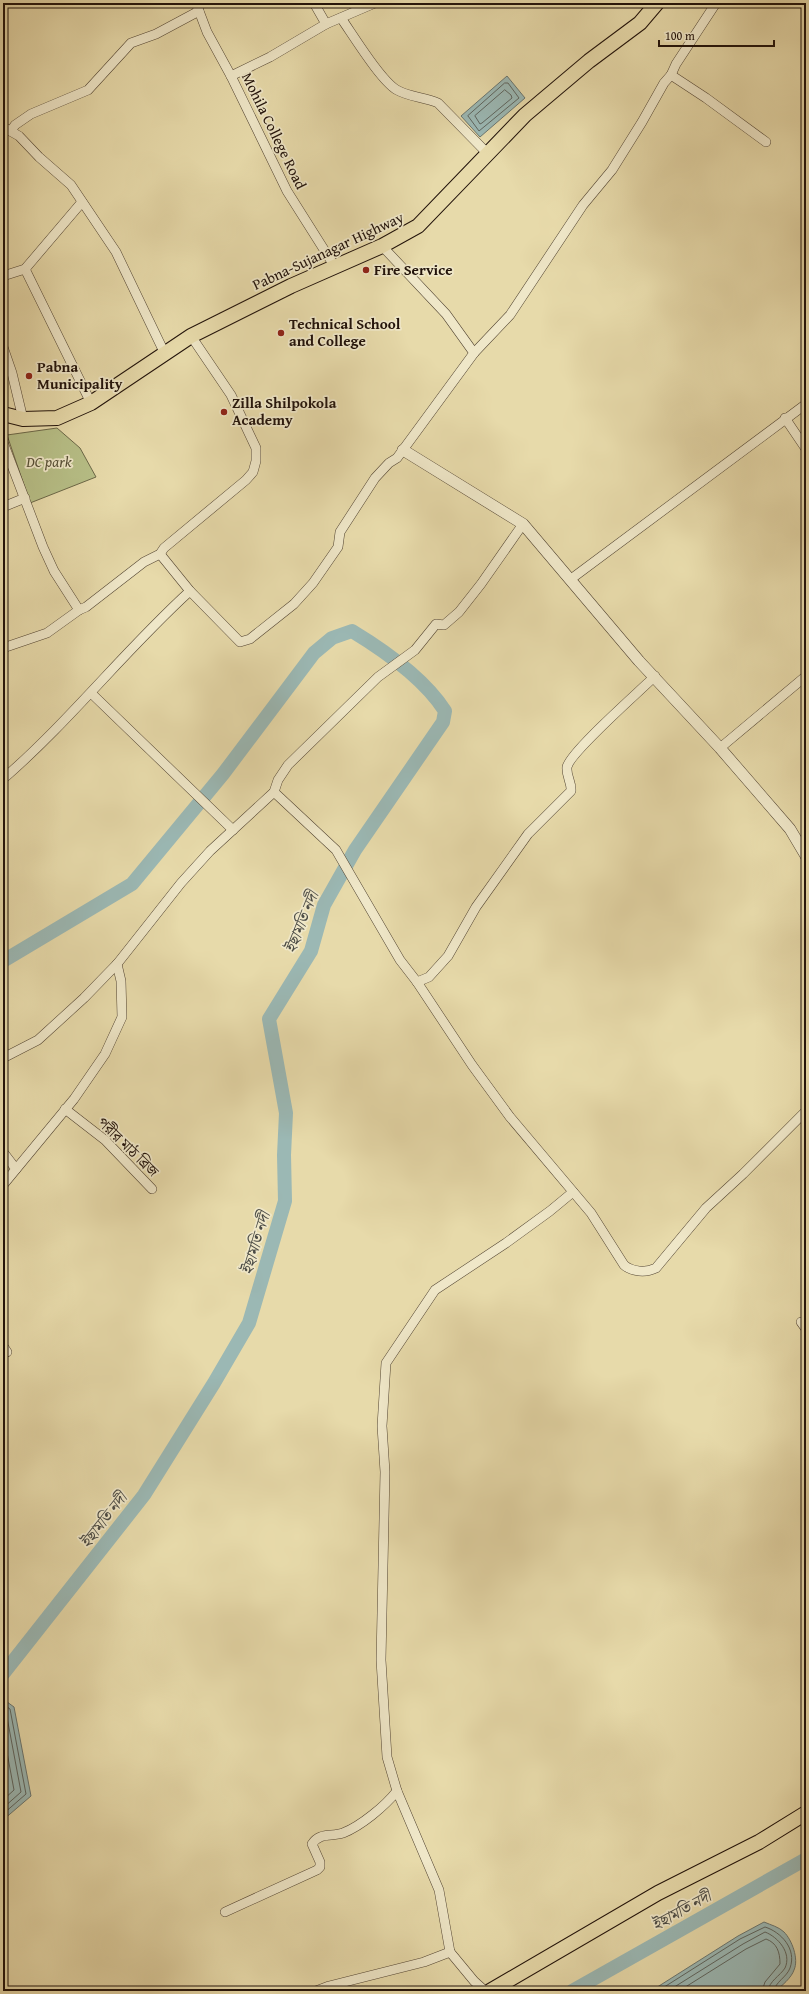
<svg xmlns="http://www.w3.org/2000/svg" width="809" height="1994" viewBox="0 0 809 1994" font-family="'Gentium Book Plus','Noto Serif Bengali',serif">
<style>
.green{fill:#b7bf87;stroke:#6c6848}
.water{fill:#9bb8b4;stroke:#6a7670}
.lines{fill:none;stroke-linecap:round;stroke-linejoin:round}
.shore{stroke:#5e655f;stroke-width:1}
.river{stroke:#9bb8b4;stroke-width:14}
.minor-casing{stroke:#524432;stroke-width:10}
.tertiary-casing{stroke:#524432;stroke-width:12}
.primary-casing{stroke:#21120a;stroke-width:16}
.trunk-casing{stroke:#21120a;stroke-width:16}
.minor{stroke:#efe7c8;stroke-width:9}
.tertiary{stroke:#efe7c8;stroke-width:11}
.primary{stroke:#e7daaa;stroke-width:14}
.trunk{stroke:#e7daaa;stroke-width:14}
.poi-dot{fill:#8f2418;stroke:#efe7c8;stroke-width:1.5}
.labels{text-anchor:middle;stroke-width:3.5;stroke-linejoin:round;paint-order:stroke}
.street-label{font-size:15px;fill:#21120a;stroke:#efe7c8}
.poi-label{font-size:15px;font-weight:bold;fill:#21120a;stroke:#efe7c8;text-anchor:start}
.park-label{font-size:15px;font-style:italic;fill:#564f36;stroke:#efe7c8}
.water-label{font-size:16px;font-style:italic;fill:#4c4c46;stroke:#efe7c8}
</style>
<rect width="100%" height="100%" fill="#e7daaa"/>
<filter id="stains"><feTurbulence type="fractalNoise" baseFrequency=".005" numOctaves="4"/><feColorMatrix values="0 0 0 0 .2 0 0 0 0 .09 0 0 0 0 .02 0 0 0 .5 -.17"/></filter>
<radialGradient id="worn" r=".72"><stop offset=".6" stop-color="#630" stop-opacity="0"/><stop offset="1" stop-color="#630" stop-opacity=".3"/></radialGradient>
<polygon class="green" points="57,428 80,448 96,477 30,503 7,435"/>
<g class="water">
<polygon points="507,76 525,98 480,137 461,116"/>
<polygon points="3,1699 14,1707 31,1796 3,1820"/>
<path d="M764 1922C771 1925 779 1927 784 1932 792 1940 799 1959 794 1970 792 1977 781 1987 775 1991H651L738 1936Z"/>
</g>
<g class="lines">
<g class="shore">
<polygon points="505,83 508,83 519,98 479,131 468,116"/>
<polygon points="505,90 511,95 512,98 482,123 480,124 475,116"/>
<polyline points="3,1704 10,1709 26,1794 3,1814"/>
<polyline points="3,1710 6,1712 21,1792 3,1808"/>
<polyline points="3,1731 14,1790 3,1800"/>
<path d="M658 1991 740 1939 765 1927C781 1932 797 1949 790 1968 787 1977 775 1982 774 1991"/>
<path d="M668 1991 743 1944 765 1932C778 1937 792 1953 785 1968 780 1976 769 1981 768 1991"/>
<path d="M679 1991 746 1949 766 1939C777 1943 780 1952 780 1964L765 1982 762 1991"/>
</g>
<g class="river">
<path d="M3 961 132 884 223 774 314 653 332 638 352 631C385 651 424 678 445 711L443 722 355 850 324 905 311 951 269 1019 286 1113 284 1155 285 1201 249 1323 214 1383 144 1495 3 1674"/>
<polyline points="572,1991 806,1859"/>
</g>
<g class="minor-casing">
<g id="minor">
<polyline points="196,3 207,32 231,76 287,191 335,267"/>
<polyline points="314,3 326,24"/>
<path d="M341 18C353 35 381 81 397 90 409 97 425 97 438 103L488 154"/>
<polyline points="671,75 676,64 716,3"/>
<polyline points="231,76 270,57 326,24 375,3"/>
<polyline points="3,127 19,136 39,157 71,185 116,252 165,354"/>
<polyline points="11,131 15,125 31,114 88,90 131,43 156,34 199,11"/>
<polyline points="382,246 446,314 474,353"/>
<polyline points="25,269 91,403"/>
<polyline points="3,276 25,269 82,202"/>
<polyline points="3,347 12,373 23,419"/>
<polyline points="785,418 806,449"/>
<polyline points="3,442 43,547 54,571 79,610"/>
<polyline points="3,507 25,498"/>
<polyline points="160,554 190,591 240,642 250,639 294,604 313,583 338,547 340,532 375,478 389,463 397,458 474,353 510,315 583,205 612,170 642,122 664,83 671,75 706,98 766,142"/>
<polyline points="571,579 806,404"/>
<polyline points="3,648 47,633 79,610 86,607 144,562 160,554 164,548 246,480 253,472 256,461 256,448 231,395 191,336"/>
<polyline points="91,693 233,830"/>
<polyline points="720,748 806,676"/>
<path d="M3 779C70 721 125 650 190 591"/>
<path d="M274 792 336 850 400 960 417 982 429 977 448 956 476 907 528 834 571 791C572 783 566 776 567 767 570 752 640 691 655 676"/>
<path d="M417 982 472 1065 510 1117 591 1213 624 1265C632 1272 646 1273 656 1268L706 1208 743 1174 806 1111"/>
<polyline points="3,1058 38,1040 84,998 117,964 181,883 210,851 274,792 278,780 288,765 378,677 415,650 436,624 444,625 459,612 481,584 523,524"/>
<polyline points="65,1109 105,1140 152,1189"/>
<polyline points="3,1152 16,1169"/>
<polyline points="3,1185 74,1099 105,1054 122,1017 121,981 117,964"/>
<polyline points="801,1322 806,1329"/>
<polyline points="3,1346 7,1352"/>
<polyline points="397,1791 387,1757 381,1660 385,1472 382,1426 386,1363 435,1290 506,1243 550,1211 573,1192"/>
<path d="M225 1912 317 1870 320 1867V1862L312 1844C320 1832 331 1837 343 1833 361 1826 385 1806 397 1791L439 1890 450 1952"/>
<polyline points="316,1991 329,1986 424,1962 450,1952 474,1981 485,1991"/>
</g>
</g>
<g class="tertiary-casing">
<polyline id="tertiary" points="403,450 523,524 639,661 720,748 790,829 806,856"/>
</g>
<g class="primary-casing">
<polyline id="primary" points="490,1991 658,1893 759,1842 806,1813"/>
</g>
<g class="trunk-casing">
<polyline id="trunk" points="3,414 23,419 57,418 91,403 191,336 291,286 382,246 418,226 525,115 589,61 640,23 657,3"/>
</g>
<use href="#minor" class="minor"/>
<use href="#tertiary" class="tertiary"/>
<use href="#primary" class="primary"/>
<use href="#trunk" class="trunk"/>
</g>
<g class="poi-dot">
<circle cx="366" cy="270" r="4"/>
<circle cx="281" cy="333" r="4"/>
<circle cx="29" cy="376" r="4"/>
<circle cx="224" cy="412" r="4"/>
</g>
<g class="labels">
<g class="street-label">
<text transform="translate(274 131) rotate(64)" y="5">Mohila College Road</text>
<text transform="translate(328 251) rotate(-25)" y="5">Pabna-Sujanagar Highway</text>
<text transform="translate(128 1147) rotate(44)" y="5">পরীর মাঠ ব্রিজ</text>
</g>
<g class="poi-label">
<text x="374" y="275">Fire Service</text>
<text x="289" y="329">Technical School<tspan x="289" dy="17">and College</tspan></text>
<text x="37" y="372">Pabna<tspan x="37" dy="17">Municipality</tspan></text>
<text x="232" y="408">Zilla Shilpokola<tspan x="232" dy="17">Academy</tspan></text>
</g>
<g class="park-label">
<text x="49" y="467">DC park</text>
</g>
<g class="water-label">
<text transform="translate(301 922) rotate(-68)" y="6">ইছামতি নদী</text>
<text transform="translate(255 1243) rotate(-73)" y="6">ইছামতি নদী</text>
<text transform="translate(103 1520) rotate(-52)" y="6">ইছামতি নদী</text>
<text transform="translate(681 1910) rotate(-29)" y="6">ইছামতি নদী</text>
</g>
</g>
<rect width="809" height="1994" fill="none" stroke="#e7daaa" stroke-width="16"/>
<rect x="4" y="4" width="801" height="1986" fill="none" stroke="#21120a" stroke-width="2"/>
<rect x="8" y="8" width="793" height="1978" fill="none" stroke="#21120a"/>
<path d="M659 40v6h115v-6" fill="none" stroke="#21120a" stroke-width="2"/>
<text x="665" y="40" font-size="12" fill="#21120a" stroke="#efe7c8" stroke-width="3" paint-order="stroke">100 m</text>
<rect width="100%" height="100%" filter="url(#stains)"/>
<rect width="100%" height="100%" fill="url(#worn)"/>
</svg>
